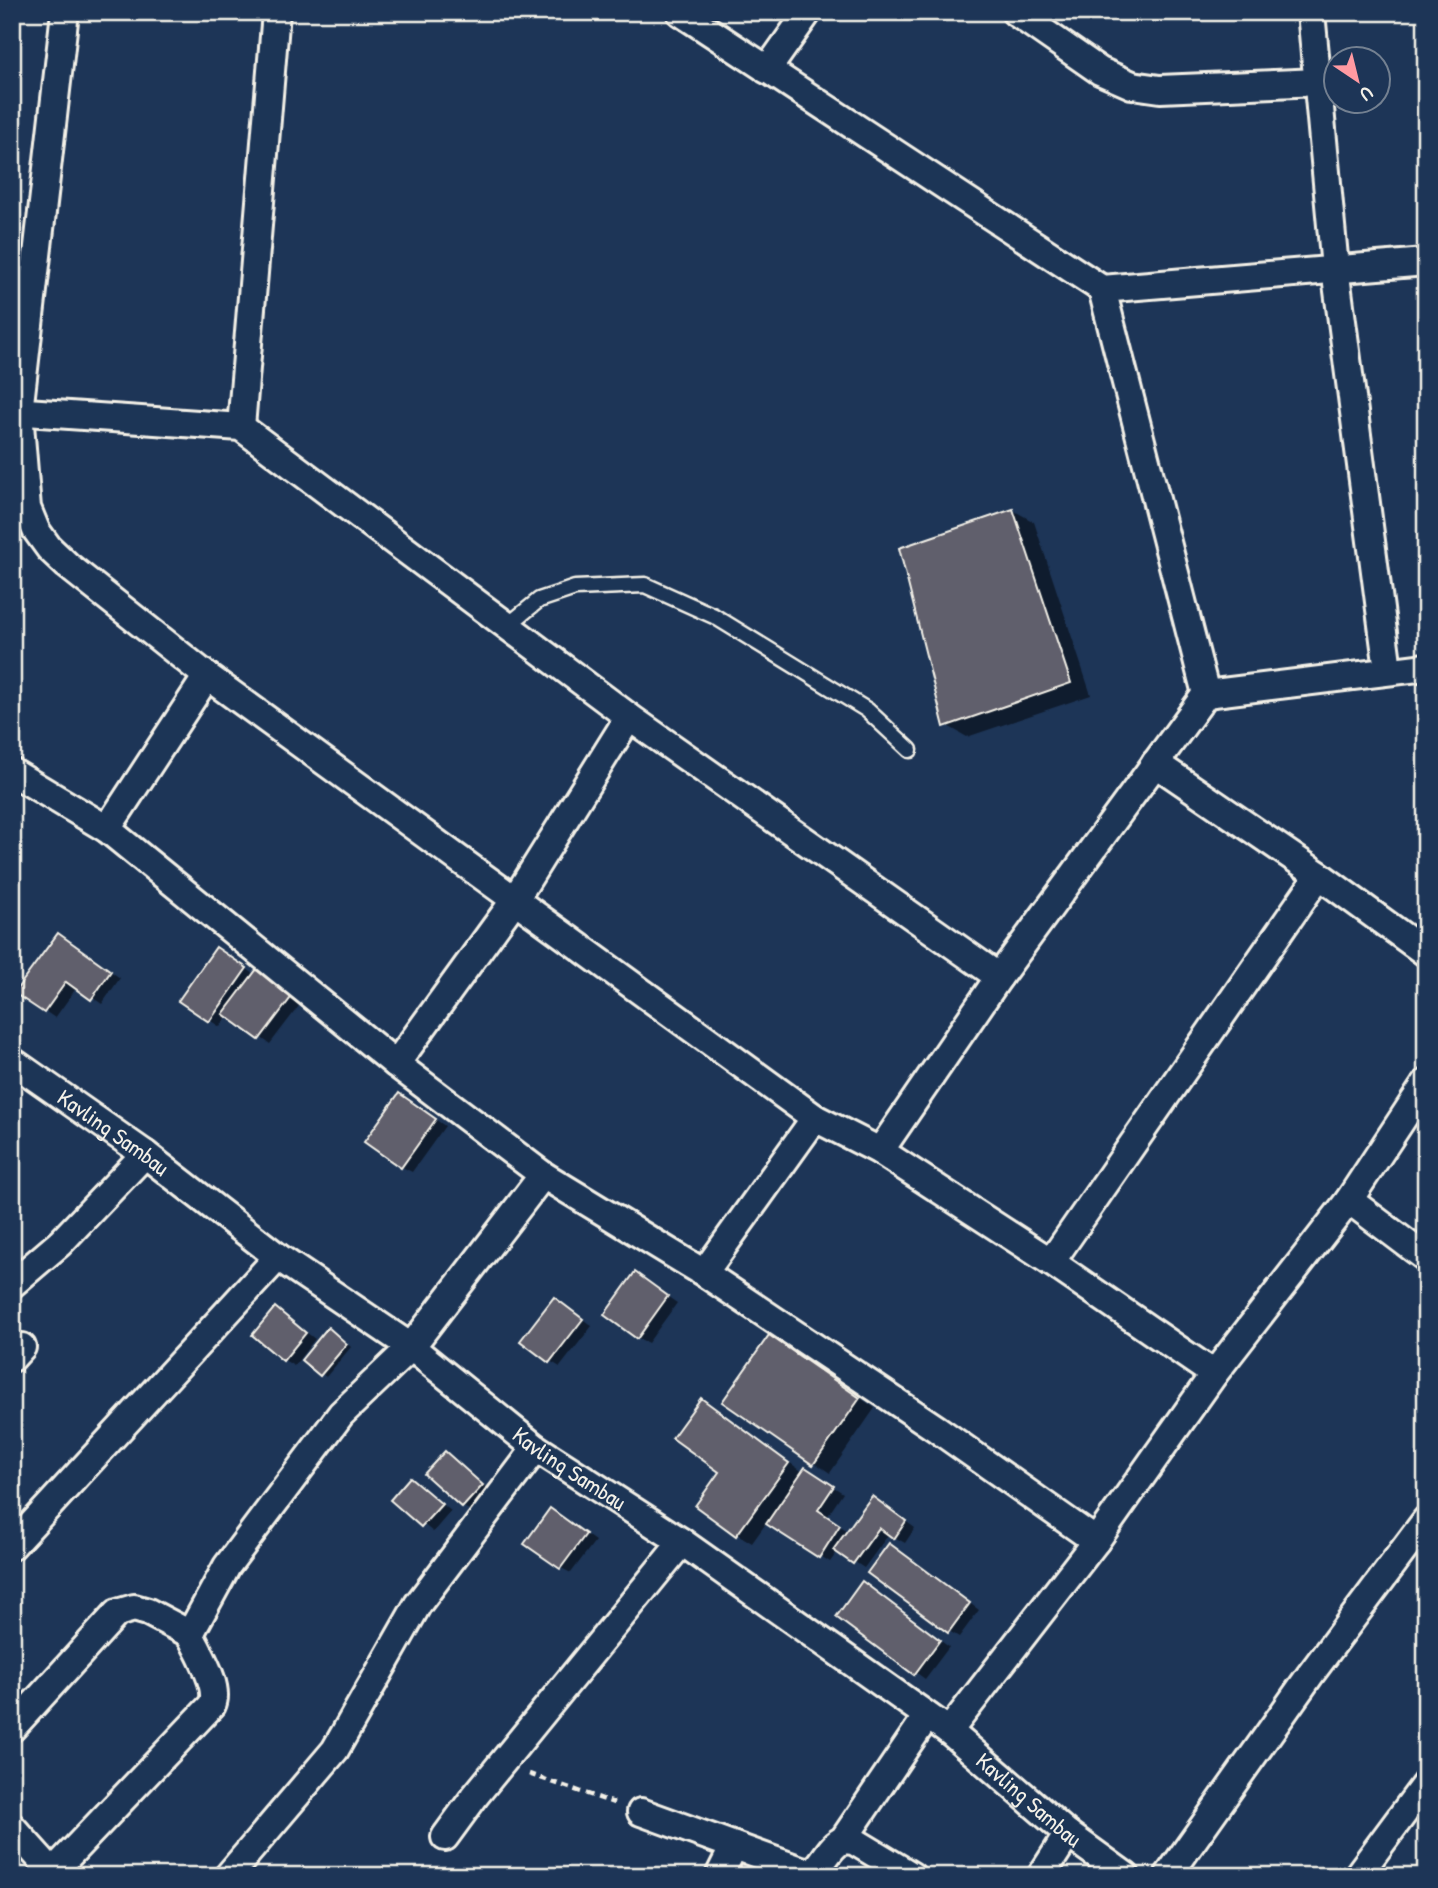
<svg xmlns="http://www.w3.org/2000/svg" width="1438" height="1888" viewBox="0 0 1438 1888" font-family="'Patrick Hand',sans-serif">
<style>
.shadow{fill:#0007}
.building{fill:#615f6c;stroke:#f4f1e8;stroke-width:2}
.lines{fill:none;stroke-linecap:round;stroke-linejoin:round}
.service-casing{stroke:#f4f1e8;stroke-width:19}
.minor-casing{stroke:#f4f1e8;stroke-width:32}
.path{stroke:#f4f1e8;stroke-width:4.5;stroke-dasharray:7 5;stroke-linecap:butt}
.service{stroke:#1d3557;stroke-width:14}
.minor{stroke:#1d3557;stroke-width:26}
.labels{text-anchor:middle;stroke-width:5;stroke-linejoin:round;paint-order:stroke}
.street-label{font-size:23px;fill:#f4f1e8;stroke:#1d3557}
</style>
<rect width="100%" height="100%" fill="#1d3557"/>
<filter id="ink" filterUnits="userSpaceOnUse"><feTurbulence type="fractalNoise" baseFrequency=".0143" numOctaves="2"/><feDisplacementMap in="SourceGraphic" scale="14" xChannelSelector="R" yChannelSelector="G"/><feConvolveMatrix kernelMatrix="1 2 1 2 8 2 1 2 1" color-interpolation-filters="sRGB"/></filter>
<g filter="url(#ink)">
<g class="shadow">
<polygon points="1013,510 1034,522 1091,695 967,737 946,725"/>
<polygon points="68,941 120,978 102,1004 77,987 55,1018 17,992"/>
<polygon points="227,955 254,974 257,971 302,1002 270,1044 228,1015 220,1027 181,1001"/>
<polygon points="409,1101 445,1126 412,1172 402,1167"/>
<polygon points="645,1281 677,1303 648,1343 638,1338"/>
<polygon points="564,1305 592,1326 560,1367 550,1361"/>
<polygon points="276,1309 315,1339 294,1366 284,1360"/>
<polygon points="333,1332 351,1347 326,1377 304,1360"/>
<polygon points="785,1346 875,1408 830,1473 724,1402"/>
<polygon points="702,1401 803,1472 815,1475 843,1493 827,1517 848,1532 882,1504 915,1528 905,1543 889,1534 864,1568 838,1551 830,1562 767,1522 752,1543 737,1534"/>
<polygon points="445,1453 455,1459 492,1492 474,1512 463,1507 427,1474"/>
<polygon points="410,1479 451,1511 433,1532 393,1500"/>
<polygon points="560,1516 595,1541 571,1573 561,1568"/>
<polygon points="899,1551 979,1610 959,1637 949,1631"/>
<polygon points="873,1590 949,1647 925,1679 838,1616"/>
</g>
<g class="building">
<polygon points="1013,509 1071,683 944,727 899,548"/>
<polygon points="58,933 111,971 91,1000 66,982 44,1013 14,993"/>
<polygon points="216,947 247,968 209,1022 178,1001"/>
<polygon points="257,969 293,995 259,1040 223,1014"/>
<polygon points="399,1093 436,1119 401,1168 364,1142"/>
<polygon points="635,1272 668,1296 637,1339 604,1315"/>
<polygon points="554,1297 583,1319 549,1363 520,1341"/>
<polygon points="275,1307 306,1333 283,1361 252,1335"/>
<polygon points="328,1327 347,1344 320,1376 301,1360"/>
<polygon points="769,1335 860,1398 813,1465 722,1402"/>
<polygon points="701,1398 789,1463 736,1536 695,1506 719,1472 672,1438"/>
<polygon points="445,1451 483,1485 462,1508 424,1474"/>
<polygon points="805,1467 834,1486 818,1510 840,1525 819,1558 766,1524"/>
<polygon points="410,1477 442,1504 421,1527 390,1500"/>
<polygon points="872,1496 906,1521 894,1539 879,1528 853,1564 833,1550"/>
<polygon points="550,1508 586,1534 560,1569 524,1544"/>
<polygon points="889,1543 970,1603 948,1633 867,1573"/>
<polygon points="862,1581 940,1640 914,1675 836,1617"/>
</g>
<g class="lines">
<g class="service-casing">
<polyline id="service" points="507,626 539,600 575,588 645,585 714,616 867,710 910,750"/>
</g>
<g class="minor-casing">
<g id="minor">
<polyline points="65,12 19,412 27,508 36,530 49,548 67,565 207,676 815,1118 880,1151 1051,1262 1214,1374"/>
<polyline points="680,12 1102,289"/>
<polyline points="1015,12 1100,71 1132,85 1160,89 1318,82"/>
<polyline points="1311,12 1335,268 1388,670"/>
<polyline points="767,70 808,12"/>
<polyline points="12,411 241,427 629,717 999,977"/>
<polyline points="241,427 276,12"/>
<polyline points="1206,694 1102,289 1426,262"/>
<polyline points="1155,763 1319,875 1426,953"/>
<polyline points="12,772 107,829 396,1064 543,1175 704,1273 937,1429 1096,1541"/>
<polyline points="107,829 207,676"/>
<path id="s1" d="M12 1061 145 1154 278 1257 411 1347 536 1448 682 1542 949 1731 1068 1834 1126 1876"/>
<polyline points="396,1064 514,901 629,717"/>
<polyline points="880,1151 999,977 1206,694 1426,667"/>
<polyline points="1349,1200 1426,1258"/>
<polyline points="1051,1262 1319,875"/>
<polyline points="704,1273 815,1118"/>
<polyline points="12,1284 60,1243 145,1154"/>
<polyline points="12,1358 22,1347"/>
<polyline points="12,1546 278,1257"/>
<polyline points="12,1728 117,1613 134,1608 148,1612 190,1634"/>
<polyline points="949,1731 1096,1541 1214,1374 1349,1200 1426,1083"/>
<path d="M641 1812 801 1870 813 1872C824 1863 830 1845 843 1840L927 1716"/>
<polyline points="12,1827 56,1876"/>
<polyline points="445,1837 475,1796 682,1542"/>
<polyline points="843,1840 854,1841 912,1876"/>
<path d="M49 1876 212 1705C221 1687 198 1652 190 1634L227 1566 341 1414 411 1347 543 1175"/>
<polyline points="228,1876 335,1750 418,1604 536,1448"/>
<polyline points="719,1876 734,1846"/>
<polyline points="1041,1876 1068,1834"/>
<polyline points="1168,1876 1310,1675 1426,1520"/>
<polyline points="1357,1876 1426,1783"/>
</g>
</g>
<polyline class="path" points="529,1774 614,1803"/>
<use href="#service" class="service"/>
<use href="#minor" class="minor"/>
</g>
</g>
<g class="labels">
<g class="street-label">
<text dy="8" stroke="none"><textPath href="#s1" startOffset="124">Kavling Sambau</textPath></text>
<text dy="8" stroke="none"><textPath href="#s1" startOffset="691">Kavling Sambau</textPath></text>
<text dy="8" stroke="none"><textPath href="#s1" startOffset="1258">Kavling Sambau</textPath></text>
</g>
</g>
<rect width="1438" height="1888" fill="none" stroke="#1d3557" stroke-width="42"/>
<rect x="21" y="21" width="1396" height="1846" fill="none" stroke="#f4f1e8" stroke-width="2.5" filter="url(#ink)"/>
<g transform="translate(1357 80) rotate(145)"><circle r="33" fill="#1d3557" stroke="#738091" stroke-width="2"/>
<path d="M0-5L12 26L0 18L-12 26Z" fill="#ff9aa2"/>
<text y="-10" font-size="19" font-weight="bold" text-anchor="middle" fill="#f4f1e8">U</text>
</g>
</svg>
